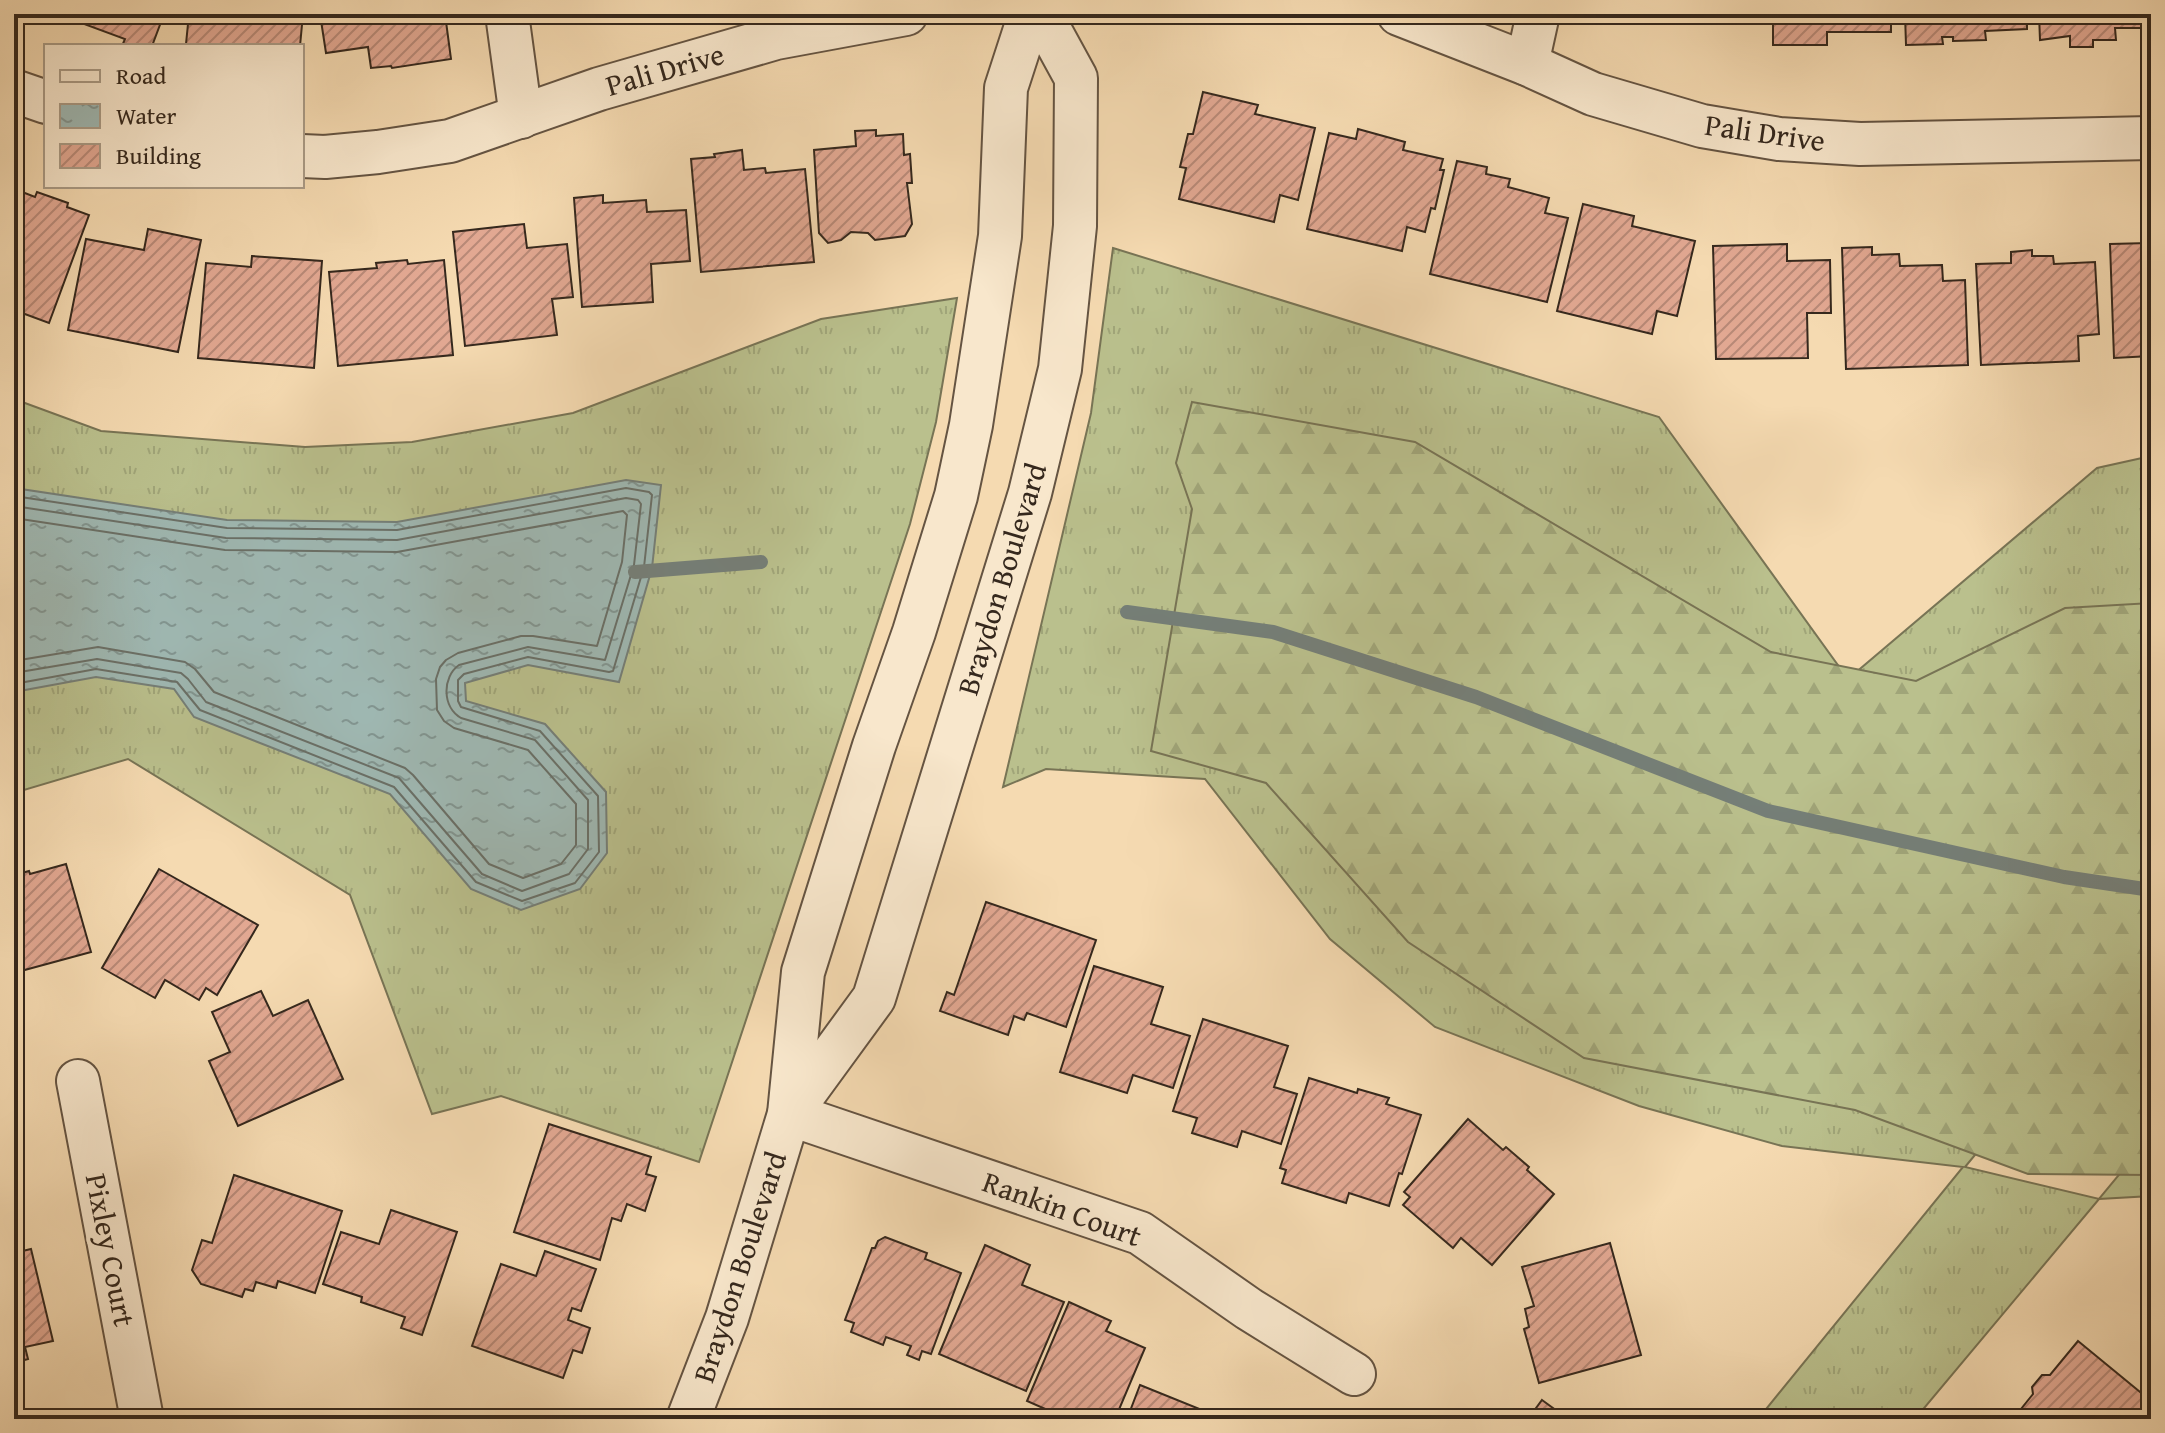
<svg xmlns="http://www.w3.org/2000/svg" width="2165" height="1433" viewBox="0 0 2165 1433" font-family="'Gentium Book Plus',serif">
<style>
.grass{fill:url(#grass-tufts);stroke:#787455;stroke-width:2}
.forest{fill:url(#forest-firs);stroke:#787455;stroke-width:2}
.water{fill:url(#water-ripples);stroke:#757f78;stroke-width:2}
.lines{fill:none;stroke-linecap:round;stroke-linejoin:round}
.shore{stroke:#6a7068;stroke-width:2}
.stream{stroke:#757f78;stroke-width:14}
.building{fill:url(#building-hatch);stroke:#35281d;stroke-width:2}
.street-casing{stroke:#655442;stroke-width:46}
.street{stroke:#f8e7cc;stroke-width:42}
.labels{text-anchor:middle;stroke-width:8;stroke-linejoin:round;paint-order:stroke}
.street-label{font-size:30px;fill:#35281d;stroke:#f8e7cc}
</style>
<defs>
<pattern id="grass-tufts" width="24" height="20" patternUnits="userSpaceOnUse" patternTransform="scale(2)"><rect width="24" height="20" fill="#bac08d"/><path d="M3 7l-1-3M5 7V3M7 7l1-3M15 17l-1-3M17 17v-4M19 17l1-3" fill="none" stroke="#a0a579"/></pattern>
<pattern id="forest-firs" width="22" height="20" patternUnits="userSpaceOnUse" patternTransform="scale(2)"><rect width="22" height="20" fill="#bac08d"/><path d="M5 1l3.5 6h-7zM16 11l3.5 6h-7z" fill="#a0a579"/></pattern>
<pattern id="water-ripples" width="26" height="14" patternUnits="userSpaceOnUse" patternTransform="scale(2)"><rect width="26" height="14" fill="#9fb9b4"/><path d="M2 4q2-2 4 0t4 0M15 11q2-2 4 0t4 0" fill="none" stroke="#829692"/></pattern>
<pattern id="building-hatch" width="6" height="6" patternUnits="userSpaceOnUse" patternTransform="scale(2)"><rect width="6" height="6" fill="#e2a892"/><path d="M-1 1l2-2M0 6l6-6M5 7l2-2" fill="none" stroke="#b88977"/></pattern>
</defs>
<rect width="100%" height="100%" fill="#f5dab1"/>
<filter id="stains"><feTurbulence type="fractalNoise" baseFrequency=".0025" numOctaves="4"/><feColorMatrix values="0 0 0 0 .2 0 0 0 0 .09 0 0 0 0 .02 0 0 0 .5 -.17"/></filter>
<radialGradient id="worn" r=".72"><stop offset=".6" stop-color="#630" stop-opacity="0"/><stop offset="1" stop-color="#630" stop-opacity=".3"/></radialGradient>
<g class="grass">
<polygon points="1113,248 1659,417 1848,679 2097,468 2151,456 2151,942 1965,1167 2099,1199 2151,1136 2151,1196 2099,1199 1915,1419 1758,1419 1963,1167 1782,1146 1639,1106 1435,1027 1330,939 1205,779 1046,769 1003,787 1091,413"/>
<polygon points="957,298 936,422 910,524 699,1162 501,1096 432,1114 350,895 128,759 14,793 14,399 101,431 305,447 412,442 573,413 821,319"/>
</g>
<polygon class="forest" points="1192,402 1415,442 1771,652 1916,681 2065,608 2151,603 2151,1175 2028,1174 1855,1110 1584,1058 1408,942 1266,783 1151,751 1192,509 1176,463"/>
<polygon class="water" points="626,480 661,485 652,568 619,682 528,665 465,683 466,701 545,724 606,792 607,853 580,889 521,910 471,889 390,794 194,717 174,689 96,677 14,692 14,488 227,520 397,522"/>
<g class="lines">
<g class="shore">
<polyline points="14,496 227,528 397,530 626,488 649,492 652,495 644,567 613,671 609,672 528,657 464,674 458,680 458,701 461,707 540,731 598,796 599,852 575,883 522,901 476,882 394,787 200,710 177,682 96,669 14,684"/>
<path d="M14 506 226 538 397 540 626 498 638 500 641 504 634 565 605 660 528 647 459 665C442 677 442 707 461 718L535 740 588 800V849L569 874 522 891 482 874 399 778 206 702 188 679 181 673 97 659 14 673"/>
<polyline points="14,518 225,550 397,552 623,511 627,515 622,562 597,646 533,636 521,636 458,653 446,660 440,667 436,679 437,710 444,721 454,728 528,750 576,804 576,845 561,864 523,878 489,864 413,775 405,768 214,692 195,669 185,662 98,647 14,661"/>
</g>
<g class="stream">
<polyline points="635,572 761,562"/>
<polyline points="1127,612 1273,632 1476,697 1768,811 2064,877 2151,890"/>
</g>
</g>
<g class="building">
<polygon points="73,14 164,14 152,46 122,46 125,39 84,24 86,19"/>
<polygon points="189,14 303,14 300,46 186,44"/>
<polygon points="320,14 445,14 451,59 392,68 391,66 371,68 368,47 326,53"/>
<polygon points="1655,14 1679,14 1678,18"/>
<polygon points="1773,14 1891,14 1891,32 1827,32 1827,45 1773,45"/>
<polygon points="1905,14 2027,14 2027,29 1985,31 1986,40 1953,41 1953,37 1942,37 1943,44 1906,45"/>
<polygon points="2039,14 2151,14 2151,28 2115,28 2116,40 2093,40 2093,47 2070,47 2070,36 2040,40"/>
<polygon points="1203,92 1258,105 1255,114 1315,128 1298,200 1280,195 1274,222 1179,199 1186,168 1180,167 1188,134 1193,134"/>
<polygon points="1358,129 1405,142 1403,150 1443,159 1440,170 1444,170 1435,209 1431,208 1425,232 1407,227 1402,251 1307,229 1329,133 1356,139"/>
<polygon points="876,130 876,136 903,134 904,155 910,154 912,183 907,183 912,224 905,236 875,240 868,233 851,232 841,240 828,243 819,233 814,150 856,146 855,131"/>
<polygon points="742,150 744,170 765,168 766,173 805,169 814,262 701,272 691,159 715,157 714,154"/>
<polygon points="1457,161 1487,167 1486,174 1510,179 1508,187 1549,198 1545,213 1568,218 1547,302 1430,274"/>
<polygon points="17,190 35,197 37,192 68,203 67,207 89,215 49,323 14,310 14,197"/>
<polygon points="603,195 603,203 646,200 647,212 686,210 690,261 651,264 653,302 582,307 574,198"/>
<polygon points="1583,204 1634,216 1632,226 1695,241 1677,316 1657,311 1652,334 1557,311"/>
<polygon points="524,224 527,248 567,244 573,297 552,299 557,335 465,346 453,232"/>
<polygon points="148,229 201,240 178,352 68,330 86,239 144,250"/>
<polygon points="2149,243 2151,252 2151,356 2114,358 2110,244"/>
<polygon points="1787,244 1787,261 1830,260 1831,313 1807,313 1808,358 1716,359 1713,246"/>
<polygon points="1872,247 1872,255 1899,254 1900,266 1942,265 1943,281 1965,280 1968,365 1846,369 1842,248"/>
<polygon points="2032,250 2032,256 2053,256 2054,264 2095,262 2099,334 2078,336 2079,361 1981,365 1976,264 2011,263 2011,252"/>
<polygon points="252,256 322,261 314,368 198,358 206,263 251,267"/>
<polygon points="407,260 408,264 444,260 453,355 338,366 329,272 377,268 376,263"/>
<polygon points="66,864 91,952 21,971 23,979 14,982 14,875 29,871 30,874"/>
<polygon points="159,869 258,925 217,995 206,988 199,1000 165,980 155,998 102,968"/>
<polygon points="986,902 1096,940 1066,1027 1027,1013 1024,1020 1014,1016 1008,1035 940,1011 947,992 954,995"/>
<polygon points="1094,966 1163,987 1151,1024 1190,1036 1173,1088 1133,1075 1127,1093 1060,1072"/>
<polygon points="261,991 273,1016 308,1000 343,1079 238,1126 209,1061 230,1052 212,1012"/>
<polygon points="1203,1019 1288,1046 1274,1087 1297,1094 1281,1144 1242,1131 1237,1147 1192,1133 1197,1118 1173,1111"/>
<polygon points="1309,1078 1357,1093 1358,1089 1389,1098 1386,1104 1421,1115 1402,1174 1399,1173 1389,1206 1349,1193 1346,1203 1282,1183 1286,1170 1280,1168"/>
<polygon points="1468,1119 1503,1150 1506,1147 1529,1167 1527,1170 1554,1194 1492,1265 1461,1238 1453,1248 1403,1205 1410,1197 1404,1192"/>
<polygon points="549,1124 651,1157 646,1174 656,1177 645,1211 627,1204 621,1221 612,1218 600,1260 514,1232"/>
<polygon points="234,1175 342,1211 315,1293 278,1281 276,1288 256,1282 253,1291 245,1289 242,1297 201,1284 192,1270 202,1240 212,1243"/>
<polygon points="391,1210 457,1232 422,1335 401,1328 405,1317 361,1302 362,1297 323,1284 341,1232 379,1244"/>
<polygon points="885,1237 927,1253 925,1259 961,1273 931,1354 922,1351 919,1360 907,1355 911,1346 886,1337 883,1345 851,1332 854,1323 845,1320 872,1248 875,1248 878,1241"/>
<polygon points="1610,1243 1641,1355 1539,1383 1524,1329 1529,1327 1525,1309 1534,1306 1522,1267"/>
<polygon points="985,1245 1030,1265 1022,1285 1064,1302 1026,1391 939,1354"/>
<polygon points="31,1249 53,1341 25,1347 28,1359 14,1363 14,1253"/>
<polygon points="545,1251 596,1269 581,1311 572,1308 568,1320 590,1328 582,1353 573,1350 563,1378 472,1346 501,1264 536,1276"/>
<polygon points="1069,1302 1111,1321 1106,1331 1145,1348 1115,1419 1068,1419 1027,1401"/>
<polygon points="2078,1341 2151,1401 2151,1419 2013,1419 2033,1394 2032,1387 2042,1375 2050,1375"/>
<polygon points="1140,1385 1207,1412 1204,1419 1127,1419"/>
<polygon points="1542,1400 1568,1419 1528,1419"/>
</g>
<g class="lines">
<g class="street-casing">
<g id="street">
<polyline points="507,14 521,117"/>
<polyline points="1399,14 1527,64 1593,94 1702,126 1779,139 1860,144 2151,138"/>
<polyline points="1527,64 1538,14"/>
<polyline points="14,91 46,102"/>
<polyline points="302,156 325,157 378,152 450,141 599,89 776,38 906,14"/>
<polyline points="78,1081 142,1419"/>
<polyline points="790,1113 874,998 1030,493 1060,369 1075,226 1076,78 1041,14"/>
<polyline points="789,1114 1140,1233 1249,1309 1354,1374"/>
<polyline points="688,1419 727,1318 789,1114 803,972 874,746 914,632 956,496 971,425 1000,236 1006,88 1030,14"/>
</g>
</g>
<use href="#street" class="street"/>
</g>
<g class="labels">
<g class="street-label">
<text transform="translate(665 70) rotate(-16)" y="10">Pali Drive</text>
<text transform="translate(1765 133) rotate(8)" y="10">Pali Drive</text>
<text transform="translate(1002 579) rotate(-73)" y="10">Braydon Boulevard</text>
<text transform="translate(1062 1209) rotate(20)" y="10">Rankin Court</text>
<text transform="translate(110 1250) rotate(79)" y="10">Pixley Court</text>
<text transform="translate(740 1267) rotate(-72)" y="10">Braydon Boulevard</text>
</g>
</g>
<rect width="2165" height="1433" fill="none" stroke="#f5dab1" stroke-width="48"/>
<rect x="16" y="16" width="2133" height="1401" fill="none" stroke="#35281d" stroke-width="4"/>
<rect x="24" y="24" width="2117" height="1385" fill="none" stroke="#35281d" stroke-width="2"/>
<rect x="44" y="44" width="260" height="144" fill="#f8e7cc" stroke="#aa9b86" stroke-width="2"/>
<rect x="60" y="70" width="40" height="12" fill="#f8e7cc" stroke="#aa9b86" stroke-width="2"/>
<text x="116" y="84" font-size="24" fill="#35281d">Road</text>
<rect x="60" y="104" width="40" height="24" fill="url(#water-ripples)" stroke="#aa9b86" stroke-width="2"/>
<text x="116" y="124" font-size="24" fill="#35281d">Water</text>
<rect x="60" y="144" width="40" height="24" fill="url(#building-hatch)" stroke="#aa9b86" stroke-width="2"/>
<text x="116" y="164" font-size="24" fill="#35281d">Building</text>
<rect width="100%" height="100%" filter="url(#stains)"/>
<rect width="100%" height="100%" fill="url(#worn)"/>
</svg>
